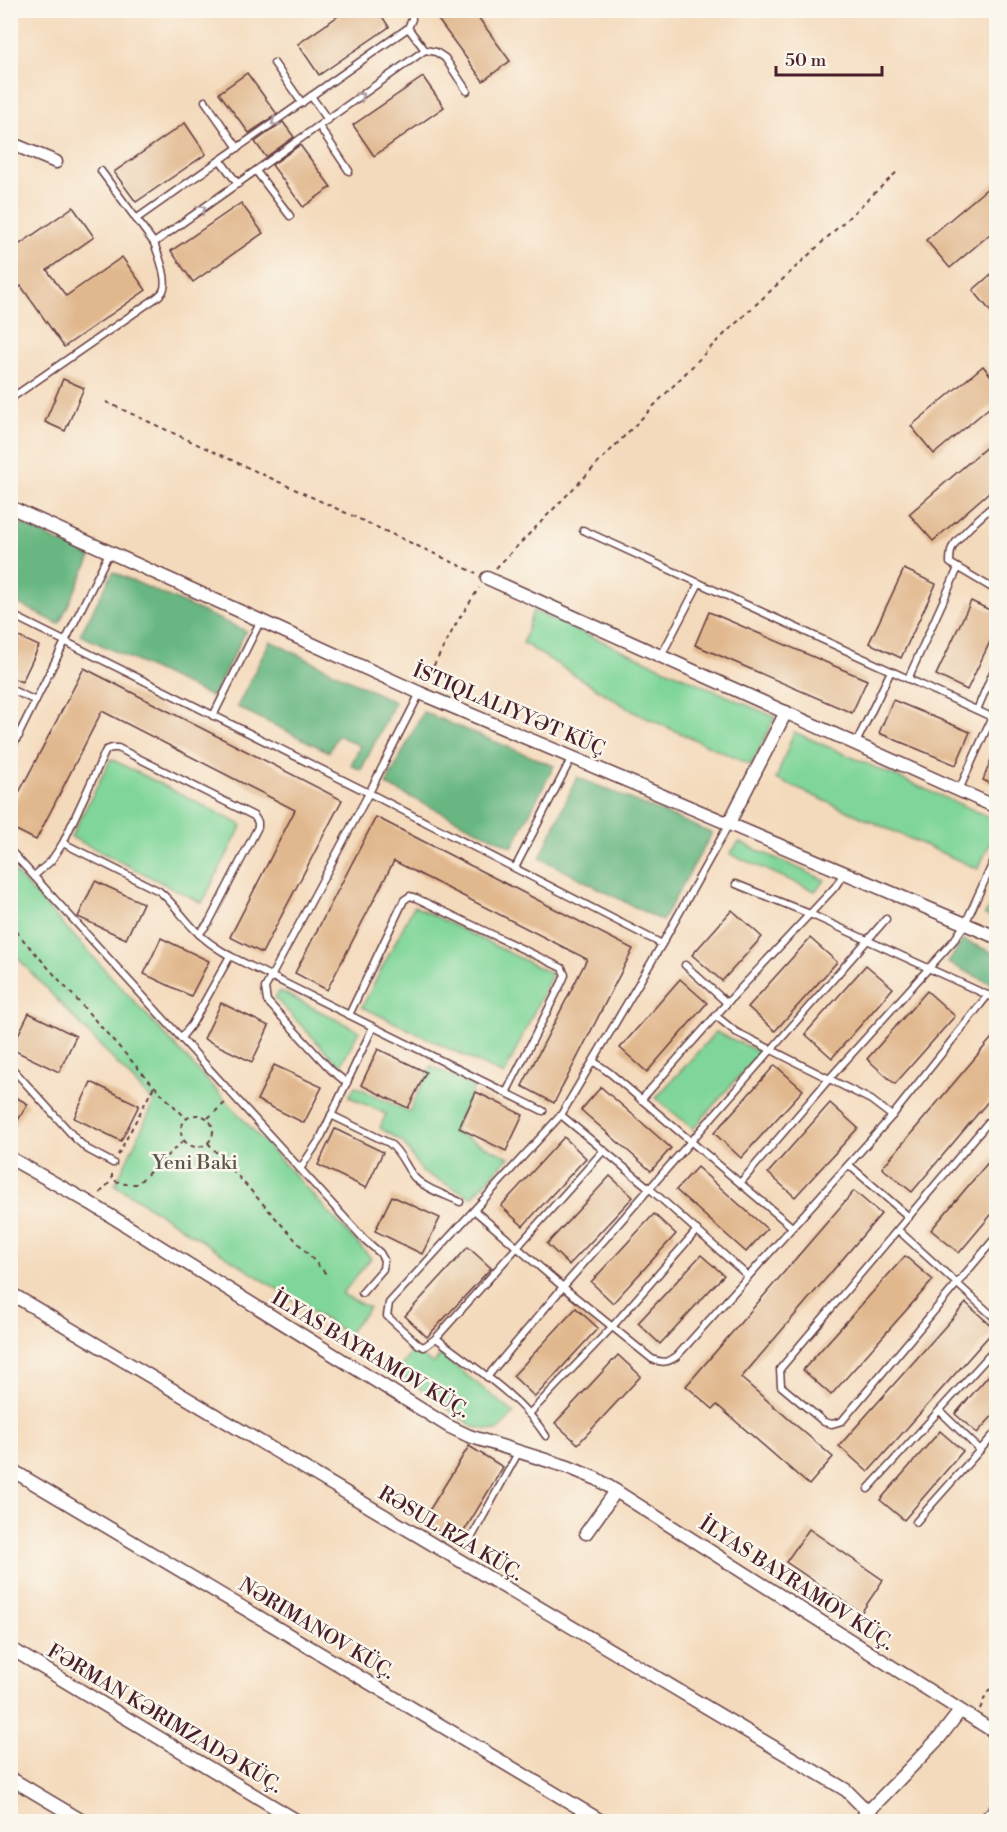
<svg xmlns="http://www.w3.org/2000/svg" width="1007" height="1832" viewBox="0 0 1007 1832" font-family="'Libre Bodoni',serif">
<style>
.green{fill:#80d69a;stroke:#657a62;stroke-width:1.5}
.forest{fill:#68b782;stroke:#596b56;stroke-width:1.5}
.building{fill:#e1b88e}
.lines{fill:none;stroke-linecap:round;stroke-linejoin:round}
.lane-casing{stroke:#643b41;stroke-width:9}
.street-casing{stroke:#643b41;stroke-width:15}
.path{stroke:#643b41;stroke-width:2;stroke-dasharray:4.5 4.5;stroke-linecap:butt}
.lane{stroke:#fff;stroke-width:6}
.street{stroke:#fff;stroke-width:12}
.oneway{stroke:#ae9aa0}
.labels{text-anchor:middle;stroke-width:5;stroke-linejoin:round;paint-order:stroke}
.street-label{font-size:20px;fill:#4a1f2b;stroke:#fbf7ec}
.park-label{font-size:20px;fill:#5a564c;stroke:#fbf7ec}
</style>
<rect width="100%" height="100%" fill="#fbf7ec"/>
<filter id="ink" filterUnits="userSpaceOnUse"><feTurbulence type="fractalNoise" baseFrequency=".0167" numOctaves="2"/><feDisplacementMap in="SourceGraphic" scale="12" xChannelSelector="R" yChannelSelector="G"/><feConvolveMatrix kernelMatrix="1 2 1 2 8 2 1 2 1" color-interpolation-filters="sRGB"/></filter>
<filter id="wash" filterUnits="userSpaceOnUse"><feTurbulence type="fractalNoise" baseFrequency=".008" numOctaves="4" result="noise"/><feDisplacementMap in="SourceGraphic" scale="24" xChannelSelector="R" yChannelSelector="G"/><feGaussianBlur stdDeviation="1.35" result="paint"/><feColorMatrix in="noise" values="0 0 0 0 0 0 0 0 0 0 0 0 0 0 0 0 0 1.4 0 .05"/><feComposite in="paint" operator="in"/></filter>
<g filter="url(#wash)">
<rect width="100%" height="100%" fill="#f4dabc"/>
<g class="green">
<polygon points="533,611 775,717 751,765 636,713 523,643"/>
<polygon points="794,732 996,820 996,830 978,869 776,779"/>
<polygon points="111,759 242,825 202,903 71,837"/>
<polygon points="739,842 825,880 815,891 730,854"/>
<polygon points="11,868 371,1258 342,1294 369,1308 347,1334 115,1185 154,1103 11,951"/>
<polygon points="996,894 996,920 985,915"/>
<polygon points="414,906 552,974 504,1075 362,1007"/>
<polygon points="280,991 359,1031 340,1066 275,998"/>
<polygon points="716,1032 760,1052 693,1129 656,1098"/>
<polygon points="431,1066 474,1087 453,1132 509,1157 472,1197 422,1172 403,1142 380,1128 386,1114 349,1097 355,1086 409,1112"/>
<polygon points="413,1350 433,1364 441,1355 514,1413 497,1431 474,1427 397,1372"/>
</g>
<g class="forest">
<polygon points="11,519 91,557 59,624 11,600"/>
<polygon points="113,572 246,631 212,697 80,635"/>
<polygon points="270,641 395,702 361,770 351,765 360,746 338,735 329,752 237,707"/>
<polygon points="423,712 554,766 512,847 386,785"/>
<polygon points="577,777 712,833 662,921 540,858"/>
<polygon points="963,940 996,954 996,986 948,963"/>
</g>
<g id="blocks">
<g class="building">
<polygon points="347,10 378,10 389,27 319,75 298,44"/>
<polygon points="431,10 473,10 510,61 483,81"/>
<polygon points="247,73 277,114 249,133 219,93"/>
<polygon points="423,77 444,107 374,156 353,125"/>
<polygon points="283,122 294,137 266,157 255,142"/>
<polygon points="185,123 206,154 136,202 114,172"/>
<polygon points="300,145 331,187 303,207 272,165"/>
<polygon points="996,181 996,229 950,268 926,240"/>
<polygon points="241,203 263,233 193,282 171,251"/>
<polygon points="73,207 94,237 47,270 66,296 122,257 146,290 64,347 21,286 10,294 10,251"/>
<polygon points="996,270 996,318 973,290"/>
<polygon points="983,366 996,382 996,402 934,454 911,426"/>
<polygon points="63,379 84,388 65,431 45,422"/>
<polygon points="996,439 996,486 933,541 909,514"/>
<polygon points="904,569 936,584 901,658 869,643"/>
<polygon points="971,601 996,613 996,629 967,690 936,675"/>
<polygon points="709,612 867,680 852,713 695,645"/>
<polygon points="10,633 39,646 22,682 10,677"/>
<polygon points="84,668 342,800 262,953 230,937 295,810 102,711 36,840 10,827 10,810"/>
<polygon points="893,700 970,732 956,765 879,733"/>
<polygon points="996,747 996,786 983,780"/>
<polygon points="376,817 633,949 554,1103 522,1086 587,959 394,861 327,990 295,973"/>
<polygon points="95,881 143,903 126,939 78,917"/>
<polygon points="732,910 762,937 722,981 692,955"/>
<polygon points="161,938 209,961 191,996 144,974"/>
<polygon points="810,938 837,962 775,1031 748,1007"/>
<polygon points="866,965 893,988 832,1058 805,1034"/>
<polygon points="680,979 707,1003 647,1072 620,1048"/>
<polygon points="927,991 955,1016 895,1084 867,1059"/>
<polygon points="221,1003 269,1026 252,1062 204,1039"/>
<polygon points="29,1013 76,1036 59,1072 11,1049"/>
<polygon points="996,1033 996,1092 912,1192 882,1168"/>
<polygon points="378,1049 426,1072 408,1108 361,1085"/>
<polygon points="274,1065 322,1087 304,1123 257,1100"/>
<polygon points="775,1065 803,1090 741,1158 714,1133"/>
<polygon points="91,1082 139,1105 121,1141 74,1118"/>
<polygon points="601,1087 671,1148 651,1171 581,1110"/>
<polygon points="476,1092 523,1115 506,1151 459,1128"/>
<polygon points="10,1094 28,1104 10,1133"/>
<polygon points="830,1103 858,1128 795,1197 768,1173"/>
<polygon points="335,1129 383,1152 366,1188 318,1165"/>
<polygon points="564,1137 586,1158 523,1226 501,1206"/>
<polygon points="996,1153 996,1209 959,1253 931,1230"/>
<polygon points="697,1167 767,1229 746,1252 676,1190"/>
<polygon points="610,1176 633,1197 569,1265 547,1244"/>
<polygon points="854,1191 881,1214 741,1378 833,1457 809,1485 717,1405 713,1409 686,1386"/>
<polygon points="392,1196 440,1218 422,1254 375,1231"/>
<polygon points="654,1214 676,1234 613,1303 591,1282"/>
<polygon points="468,1247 491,1268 427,1337 405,1316"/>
<polygon points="701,1255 724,1275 660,1344 638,1323"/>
<polygon points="905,1256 933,1280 831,1395 803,1370"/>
<polygon points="966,1303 995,1329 868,1472 839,1446"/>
<polygon points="576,1308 598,1328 535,1397 513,1376"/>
<polygon points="618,1355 641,1376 578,1444 555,1423"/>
<polygon points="996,1367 996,1412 977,1433 955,1414"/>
<polygon points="940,1431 963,1451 904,1520 880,1500"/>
<polygon points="469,1446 503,1467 457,1543 422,1522"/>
<polygon points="809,1529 883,1580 861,1613 786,1562"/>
</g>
</g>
</g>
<g filter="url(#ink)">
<use href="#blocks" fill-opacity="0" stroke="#643b41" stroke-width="1.5"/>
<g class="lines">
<g class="lane-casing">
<g id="lane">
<polyline points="411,10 412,19 408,28 425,50 436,52 445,58 467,91"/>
<polyline points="274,63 302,103"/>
<polyline points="311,96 328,120"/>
<polyline points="205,101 238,148"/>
<polyline points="319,126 349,171"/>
<polyline points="220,160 238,184"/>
<polyline points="256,171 290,216"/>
<polyline points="136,219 408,28"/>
<polyline points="154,243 425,50"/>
<path d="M10 399 156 298C158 296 162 294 163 291 169 280 158 254 154 243L101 171"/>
<path d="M996 504C985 512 958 537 952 548 950 553 950 558 950 563L992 588 996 580"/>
<polyline points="583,530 996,719"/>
<polyline points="10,614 369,793 662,944"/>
<polyline points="661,656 699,583"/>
<polyline points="908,679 958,568"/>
<polyline points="10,689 36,701"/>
<polyline points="977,710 996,665"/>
<polyline points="213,716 261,620"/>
<polyline points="10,731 19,736"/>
<polyline points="856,743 891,671"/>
<polyline points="10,752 109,553"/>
<polyline points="959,790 992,717"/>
<path d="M63 843 159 891C173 902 183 918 195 930 205 941 218 949 230 956L543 1111"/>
<polyline points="10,850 364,1239 380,1253 384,1260 383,1269 362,1293"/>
<polyline points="515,868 572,757"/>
<polyline points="34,876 51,861 63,843 106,750 112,748 118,748 254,816 258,822 258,827 209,922 199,934"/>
<polyline points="736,884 810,914 996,999"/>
<polyline points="685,965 727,1003"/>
<polyline points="349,1015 404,900 410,896 416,898 562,968 565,975 562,982 506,1093"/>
<polyline points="716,1016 736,1032 871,1100 892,1116"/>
<polyline points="181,1038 192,1024 230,956"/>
<polyline points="593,1061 610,1073 792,1227"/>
<polyline points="10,1066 76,1139 87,1149 113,1163"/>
<polyline points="347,1083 331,1070 267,1001 265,988 369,793 420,693"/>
<polyline points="641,1100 727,1003 835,887 844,873"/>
<path d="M331 1115 389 1143C401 1152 405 1166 414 1177 425 1189 446 1195 460 1202"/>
<polyline points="561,1115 649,1188 748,1276"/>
<polyline points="996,1116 991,1119 780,1369 781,1386 824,1422 832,1424 842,1421 996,1237"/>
<polyline points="849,1165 909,1217"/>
<polyline points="300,1169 320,1139 373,1027"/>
<polyline points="741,1182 829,1079 955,939 965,924 996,856"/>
<path d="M475 1211 563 1287 652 1359C663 1363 667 1363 677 1356L892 1116 988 995"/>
<polyline points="898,1230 996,1319"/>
<polyline points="436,1338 604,1150"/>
<polyline points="487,1377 563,1287 886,919"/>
<polyline points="940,1411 980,1450"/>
<polyline points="529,1414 612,1327 697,1230"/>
<path d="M546 1436C521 1397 472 1366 436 1338L424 1347 419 1345 387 1316 389 1303 561 1115 662 944 729 824"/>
<polyline points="868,1489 996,1348"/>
<polyline points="916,1522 996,1432"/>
<polyline points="469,1542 518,1453"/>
</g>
</g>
<g class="street-casing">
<g id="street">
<polyline points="10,143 56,162"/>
<polyline points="10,507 420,693 996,937"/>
<polyline points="487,578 996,807"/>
<polyline points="729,823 786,712"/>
<polyline points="10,1158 90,1203 448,1426 469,1436 568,1467 597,1479 996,1733"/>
<polyline points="10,1293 846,1790 867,1811"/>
<polyline points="10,1469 603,1822"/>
<polyline points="586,1533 616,1491"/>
<polyline points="10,1648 299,1822"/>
<polyline points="10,1778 84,1822"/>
<polyline points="858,1822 940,1737 960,1711"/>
<polyline points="983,1822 996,1809"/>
</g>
</g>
<g class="path">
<polyline points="10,307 17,303"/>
<polyline points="106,402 476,573"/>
<polyline points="496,568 714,344 899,170"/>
<polyline points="425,682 457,622 479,588"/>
<polyline points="10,925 154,1086 187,1119"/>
<circle cx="197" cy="1131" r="16"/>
<polyline points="208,1118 226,1102"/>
<polyline points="208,1143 327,1275"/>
<polyline points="118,1155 154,1086"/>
<polyline points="112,1174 112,1180 125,1184 137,1184 184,1140"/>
<polyline points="100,1193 112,1180"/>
<polyline points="980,1709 985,1697 996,1679"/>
</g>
<use href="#lane" class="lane"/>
<use href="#street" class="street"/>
</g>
<defs><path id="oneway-chevron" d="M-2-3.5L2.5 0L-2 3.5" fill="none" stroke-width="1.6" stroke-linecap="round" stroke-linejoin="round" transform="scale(1.5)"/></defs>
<g class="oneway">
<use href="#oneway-chevron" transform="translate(361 96) rotate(-36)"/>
<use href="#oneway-chevron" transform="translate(275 122) rotate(145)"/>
<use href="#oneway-chevron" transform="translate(202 209) rotate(-35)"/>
</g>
</g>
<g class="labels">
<g class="street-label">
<text transform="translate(509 709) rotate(23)" y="7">İSTIQLALIYYƏT KÜÇ</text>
<text transform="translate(371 1354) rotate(31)" y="7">İLYAS BAYRAMOV KÜÇ.</text>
<text transform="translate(451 1533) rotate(31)" y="7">RƏSUL RZA KÜÇ.</text>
<text transform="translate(797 1583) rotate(33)" y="7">İLYAS BAYRAMOV KÜÇ.</text>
<text transform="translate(317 1628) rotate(31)" y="7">NƏRIMANOV KÜÇ.</text>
<text transform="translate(165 1718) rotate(31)" y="7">FƏRMAN KƏRIMZADƏ KÜÇ.</text>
</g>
<g class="park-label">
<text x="195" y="1169">Yeni Baki</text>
</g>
</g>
<rect width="1007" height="1832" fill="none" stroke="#fbf7ec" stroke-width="36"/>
<path d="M776 66v9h106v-9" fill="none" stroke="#4a1f2b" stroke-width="3"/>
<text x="785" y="66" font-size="18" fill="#4a1f2b" stroke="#fbf7ec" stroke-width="4.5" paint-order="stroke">50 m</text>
</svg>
